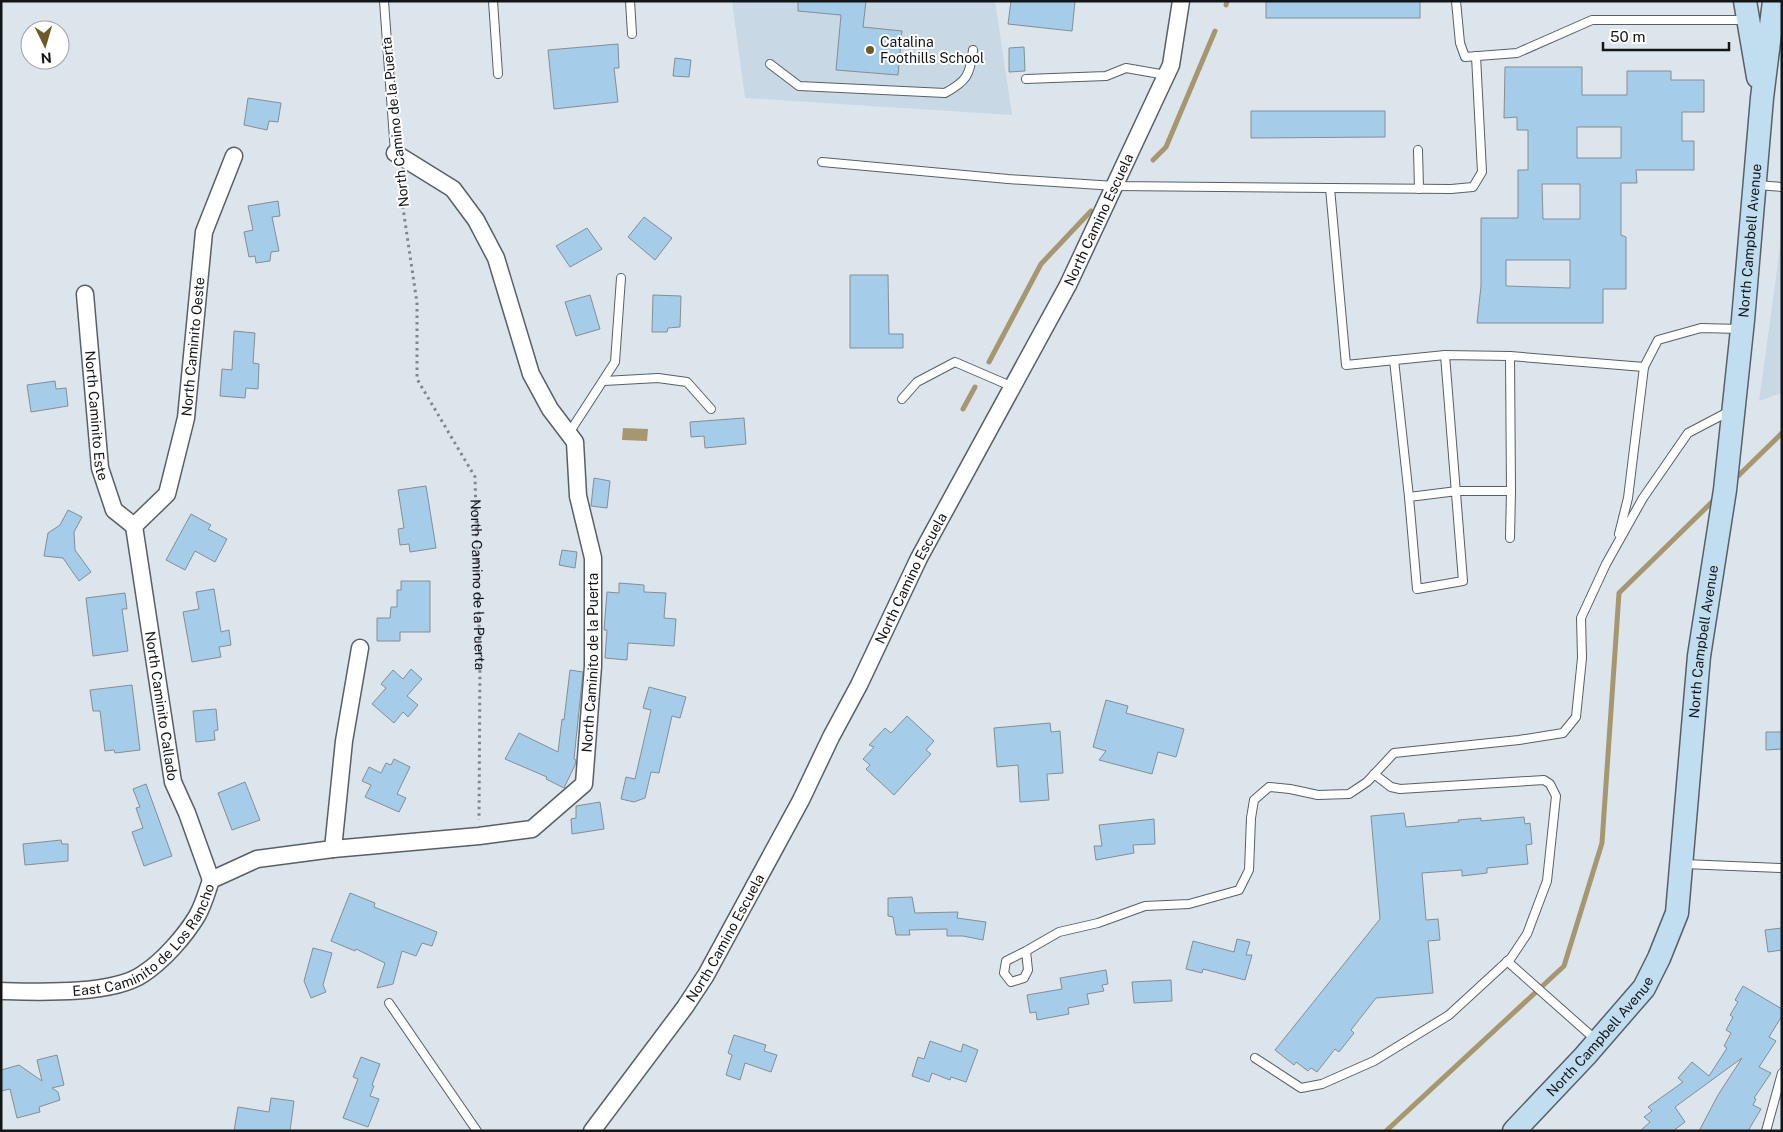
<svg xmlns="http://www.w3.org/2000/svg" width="1783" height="1132" viewBox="0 0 1783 1132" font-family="'Public Sans',sans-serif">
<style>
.built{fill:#c8d8e4}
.water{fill:#a79770}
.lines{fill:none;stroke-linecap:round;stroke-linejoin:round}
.stream{stroke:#a79770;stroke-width:5}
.building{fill:#a5cce8;stroke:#858e94;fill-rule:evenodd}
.service-casing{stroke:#586066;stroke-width:10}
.minor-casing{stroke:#586066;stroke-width:19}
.secondary-casing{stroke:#586066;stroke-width:25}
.path{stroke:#80868b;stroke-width:3;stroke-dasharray:2.5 4;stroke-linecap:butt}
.service{stroke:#fff;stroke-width:8}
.minor{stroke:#fff;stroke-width:16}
.secondary{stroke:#c0deef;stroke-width:22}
.poi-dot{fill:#6e5a29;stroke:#fff;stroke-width:2}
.labels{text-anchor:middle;stroke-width:4;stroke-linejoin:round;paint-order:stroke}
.poi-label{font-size:14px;fill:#131619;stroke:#fff;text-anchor:start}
.street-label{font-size:14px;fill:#131619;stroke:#fff}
</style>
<rect width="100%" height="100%" fill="#dce5ec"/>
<g class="built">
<polygon points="732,1 995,1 1012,115 745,98"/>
<polygon points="1782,230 1782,393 1759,401 1776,278"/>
</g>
<polygon class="water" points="623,428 648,429 647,441 622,440"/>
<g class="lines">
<g class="stream">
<polyline points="1226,5 1227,1"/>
<polyline points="1153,160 1166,147 1215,31"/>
<polyline points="989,362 1041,264 1091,211"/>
<polyline points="963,409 975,387"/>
<polyline points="1734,480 1782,433"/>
<polyline points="1386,1131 1564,966 1602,843 1619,593 1716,498"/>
</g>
</g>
<g class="building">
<polygon points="798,1 866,1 863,27 902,31 898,75 836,70 841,15 798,11"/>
<polygon points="1011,1 1075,1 1072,31 1008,24"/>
<rect x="1266" y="1" width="154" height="17"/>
<polygon points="618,44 619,68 614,68 618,102 554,109 548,50"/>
<polygon points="1024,47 1025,71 1009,72 1009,48"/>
<polygon points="675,58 691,60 689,77 673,76"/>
<path d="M1505 67H1582V95H1627V71H1671V80H1704V112H1682V141H1694V170H1636L1637 183H1621V235L1626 237V289H1603V323H1477L1481 286V218H1518V170H1528V130H1517V117L1504 118ZM1577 127H1621V158H1577ZM1542 184H1580V219H1543ZM1506 260H1570V288L1506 286Z"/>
<polygon points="248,98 281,103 278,122 269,121 267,130 244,125"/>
<polygon points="1251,111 1385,111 1385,137 1251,138"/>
<polygon points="278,201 280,216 272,217 279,251 271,252 270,261 256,263 255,256 249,257 244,232 253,230 248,206"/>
<polygon points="644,217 672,238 655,260 628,237"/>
<polygon points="587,228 602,249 570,267 556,246"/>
<polygon points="850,275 888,275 889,334 903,334 903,348 850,348"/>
<polygon points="590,295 600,329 576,336 565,302"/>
<polygon points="653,295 681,296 680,327 668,328 667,332 652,332"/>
<polygon points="234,331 255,333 253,363 259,364 258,389 246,388 245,398 220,396 222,369 232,370"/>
<polygon points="55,381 56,389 66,388 68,406 31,412 27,385"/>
<polygon points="744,418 746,444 705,448 704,436 691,437 690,422"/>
<polygon points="594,478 610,481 607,508 591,506"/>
<polygon points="426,486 436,548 410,552 409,544 400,545 398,529 404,528 398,490"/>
<polygon points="68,510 82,517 74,532 75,550 91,572 79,581 63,558 44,556 48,533 60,525"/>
<polygon points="191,514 211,525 208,529 227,539 215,562 195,551 185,570 166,560"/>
<polygon points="562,550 577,552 575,568 559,565"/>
<polygon points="401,581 430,581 430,632 400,632 400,641 377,641 377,618 390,618 391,607 397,607 397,590 401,590"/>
<polygon points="619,583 644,585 644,592 666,593 664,618 676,619 674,646 628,643 627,660 605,658 607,630 604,630 607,592 619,593"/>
<polygon points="214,589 221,632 229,630 231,645 219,647 221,657 192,662 183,612 199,609 196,592"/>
<polygon points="125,593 127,609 122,609 128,651 93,656 86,598"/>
<polygon points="411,669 422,679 407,696 418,705 408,717 403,712 394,723 372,704 386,688 381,684 393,670 403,679"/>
<polygon points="570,670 583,672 574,759 576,760 575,765 564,788 546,779 547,777 505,759 519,733 558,752 562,719 564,720"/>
<polygon points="132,685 140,750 115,753 114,750 105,751 100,711 93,711 90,690"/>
<polygon points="649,687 686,697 680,718 672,716 659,773 651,772 645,798 634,802 621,799 626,777 635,779 651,710 643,708"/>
<polygon points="1106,700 1128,706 1126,713 1184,729 1176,757 1158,752 1152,774 1099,760 1106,751 1093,747"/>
<polygon points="216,709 218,730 214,731 215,740 196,742 193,711"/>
<polygon points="907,716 934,741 926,750 931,754 894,795 866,769 870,765 863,759 874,747 869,745 885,728 891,733"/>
<polygon points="1050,723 1051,732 1060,731 1063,773 1047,774 1049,800 1020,802 1018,765 997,767 994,728"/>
<polygon points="1766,732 1782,732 1782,749 1766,750"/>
<polygon points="394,759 410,767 397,794 406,798 399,812 365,797 371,785 362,781 369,767 381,773 386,763 391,765"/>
<polygon points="245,782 260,820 232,830 218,793"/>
<polygon points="146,784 172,856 144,866 132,832 143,828 136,808 140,807 133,789"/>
<polygon points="600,802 604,829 572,834 571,819 576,818 576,806"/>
<polygon points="1404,813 1406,827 1459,822 1458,820 1481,818 1481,821 1524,817 1525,824 1530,823 1532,844 1526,845 1528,864 1487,868 1487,873 1462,876 1462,870 1422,873 1426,920 1438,919 1440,940 1428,941 1433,993 1376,998 1351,1030 1354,1033 1339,1052 1335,1049 1317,1072 1311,1068 1308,1071 1296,1062 1294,1065 1275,1050 1380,919 1371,816"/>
<polygon points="1154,819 1155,844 1133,845 1134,853 1096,860 1094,846 1102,846 1099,825"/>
<polygon points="61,840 62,844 68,844 68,861 25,865 23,844"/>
<polygon points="350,893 375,903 374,907 437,932 432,946 422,943 416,956 402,951 393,984 377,988 385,963 356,949 355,951 331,941"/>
<polygon points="912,897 915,913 958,912 957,918 986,922 983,940 963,936 947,936 947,929 909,930 910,935 896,935 893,917 888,916 888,898"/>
<polygon points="1782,928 1782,950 1768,952 1765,930"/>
<polygon points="1237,939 1250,942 1246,955 1252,955 1245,980 1203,969 1202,973 1186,969 1193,941 1234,952"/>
<polygon points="313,948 332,953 323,985 326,992 311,998 304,981"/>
<polygon points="1106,970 1108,984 1102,985 1104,991 1087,994 1089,1004 1068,1008 1069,1014 1037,1020 1036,1012 1030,1013 1027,995 1062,989 1060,978"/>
<polygon points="1171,980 1172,1001 1134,1003 1132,982"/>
<polygon points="1743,986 1782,1009 1782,1016 1769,1037 1776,1041 1759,1067 1771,1073 1754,1098 1756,1099 1753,1105 1761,1109 1748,1131 1699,1131 1718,1095 1742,1058 1675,1107 1685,1122 1673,1131 1640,1131 1650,1122 1644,1117 1652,1111 1648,1107 1683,1082 1678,1078 1692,1062 1709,1076 1727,1048 1724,1046 1731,1033 1726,1030 1733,1017 1730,1015 1738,1002 1735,1000"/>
<polygon points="734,1035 766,1045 764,1051 777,1055 771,1072 745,1063 740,1080 726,1075 732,1055 728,1053"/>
<polygon points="930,1041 961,1052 963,1044 978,1050 966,1082 951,1077 950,1080 932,1073 929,1082 912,1076 918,1057 924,1059"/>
<polygon points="57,1055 64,1085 52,1088 58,1092 60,1100 39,1107 40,1112 17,1118 10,1089 1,1091 1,1070 19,1065 42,1081 37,1060"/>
<polygon points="361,1057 380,1064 372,1085 374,1086 370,1096 379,1099 368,1127 343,1118 358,1079 353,1077"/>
<polygon points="271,1098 294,1101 290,1131 234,1131 238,1107 269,1112"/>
</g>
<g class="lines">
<g class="service-casing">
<g id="service">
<polyline points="384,1 395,153"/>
<polyline points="493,1 498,74"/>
<polyline points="630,1 632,34"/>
<polyline points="1456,1 1460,43 1465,57 1517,53 1592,20 1747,20"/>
<path d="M770 64 799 86 945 93C967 81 970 75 973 50"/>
<polyline points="1026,79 1106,76 1126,68 1166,75"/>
<polyline points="1418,150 1419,189"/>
<polyline points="822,162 1008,179 1115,186 1451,189 1473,187 1482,172 1476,56"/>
<polyline points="1756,185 1782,187"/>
<polyline points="1330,188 1346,365 1445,355 1510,356 1644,367"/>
<polyline points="1445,355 1463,581 1417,589 1409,497 1457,491 1511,491"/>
<polyline points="1394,360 1409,497"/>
<polyline points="604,381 658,378 687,382 711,409"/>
<polyline points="902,399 917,382 955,362 1013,387"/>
<polyline points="569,433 615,362 621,278"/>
<polyline points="1619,534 1628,498 1644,367 1658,340 1701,328 1740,329"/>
<polyline points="1510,538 1511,491 1510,356"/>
<polyline points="1684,864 1780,868"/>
<polyline points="1026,951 1006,961 1004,973 1011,982 1024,978 1028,970 1026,951 1059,932 1098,923 1145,906 1189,904 1239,890 1249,870 1251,818 1254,800 1269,787 1290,789 1318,795 1349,794 1367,782 1394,753 1519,740 1563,733 1576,717 1582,658 1581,618 1606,564 1643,498 1688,433 1730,411"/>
<polyline points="1507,961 1596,1040"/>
<polyline points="389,1003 477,1131"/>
<polyline points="1255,1058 1301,1088 1322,1084 1374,1061 1449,1015 1511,958 1527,934 1547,881 1556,796 1550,784 1544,780 1400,789 1391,787 1374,774"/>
<polyline points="1766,1131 1782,1073"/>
</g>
</g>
<g class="minor-casing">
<g id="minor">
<path id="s2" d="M85 294 100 468 114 510 134 526"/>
<path id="s3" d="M134 526 167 494 186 418 204 232 234 156"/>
<path id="s4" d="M134 526 173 782 187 813 211 880"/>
<polyline points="333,849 344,741 360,648"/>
<path id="s5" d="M1 991C38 992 113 995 143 974 163 961 185 936 197 916 203 906 207 892 211 880L257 859 333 849 479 836 532 829 584 784 593 666V558L578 496 575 442 550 409 531 374 496 258 476 220 453 189 395 153"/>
<path id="s6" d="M592 1131 685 1007 706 975 801 800 831 737 859 685 919 558 1068 285 1171 65 1181 1"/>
</g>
</g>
<g class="secondary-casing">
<g id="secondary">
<polyline points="1745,1 1758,77"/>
<path id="s7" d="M1514 1131 1585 1056 1644 988 1659 958 1677 913 1699 656 1725 490 1743 320 1762 98 1774 1"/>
</g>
</g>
<path class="path" id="s1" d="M398 174 417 303V379L475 477 480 660 479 820"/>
<use href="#service" class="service"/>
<use href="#minor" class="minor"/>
<use href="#secondary" class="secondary"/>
</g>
<circle class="poi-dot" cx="870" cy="50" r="5"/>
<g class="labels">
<g class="poi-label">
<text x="880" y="47">Catalina<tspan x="880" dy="16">Foothills School</tspan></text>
</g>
<g class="street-label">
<text transform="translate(395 122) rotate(-96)" y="5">North Camino de la Puerta</text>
<text dy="5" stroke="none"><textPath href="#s6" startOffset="1045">North Camino Escuela</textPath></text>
<text dy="5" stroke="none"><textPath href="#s7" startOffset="952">North Campbell Avenue</textPath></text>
<text dy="5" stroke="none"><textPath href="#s3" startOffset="196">North Caminito Oeste</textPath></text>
<text dy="5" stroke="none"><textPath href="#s2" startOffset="122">North Caminito Este</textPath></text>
<text dy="5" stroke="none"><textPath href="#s6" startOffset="640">North Camino Escuela</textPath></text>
<text dy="5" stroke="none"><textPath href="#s1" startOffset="428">North Camino de la Puerta</textPath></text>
<text dy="5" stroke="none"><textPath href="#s7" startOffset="548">North Campbell Avenue</textPath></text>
<text dy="5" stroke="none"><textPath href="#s5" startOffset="781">North Caminito de la Puerta</textPath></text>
<text dy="5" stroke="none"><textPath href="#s4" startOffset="182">North Caminito Callado</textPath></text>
<text dy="5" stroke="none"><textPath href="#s5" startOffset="165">East Caminito de Los Rancho</textPath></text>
<text dy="5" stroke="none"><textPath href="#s6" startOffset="235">North Camino Escuela</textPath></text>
<text dy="5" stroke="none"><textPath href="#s7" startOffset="128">North Campbell Avenue</textPath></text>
</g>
</g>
<rect width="1783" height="1132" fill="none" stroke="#131619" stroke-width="5"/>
<g transform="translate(45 45) rotate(175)"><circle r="24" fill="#ffffff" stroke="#a1a2a3"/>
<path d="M0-4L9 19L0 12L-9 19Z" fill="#6e5a29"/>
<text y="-8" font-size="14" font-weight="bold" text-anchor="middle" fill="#131619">N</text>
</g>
<path d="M1603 42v8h126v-8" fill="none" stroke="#131619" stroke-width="2.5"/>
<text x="1610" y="42" font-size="15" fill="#131619" stroke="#ffffff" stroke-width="4" paint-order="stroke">50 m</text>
</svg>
